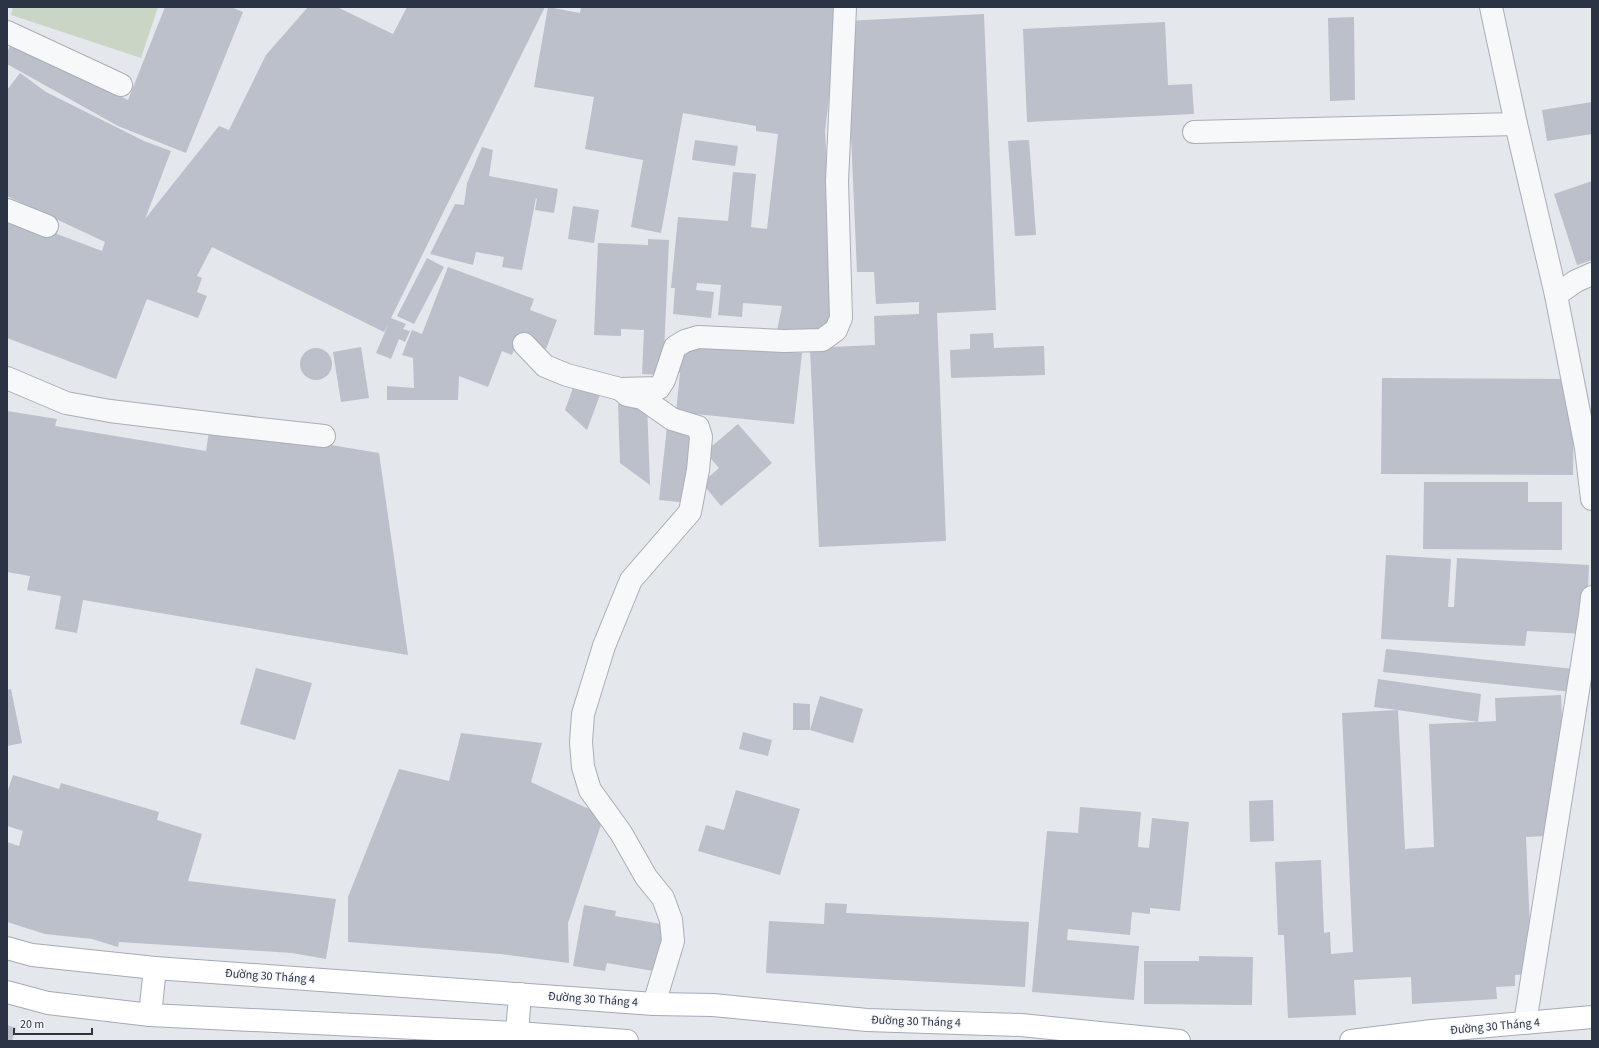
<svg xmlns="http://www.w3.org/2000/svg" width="1599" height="1048" viewBox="0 0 1599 1048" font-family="'Source Sans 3',sans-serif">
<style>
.green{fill:#c9d6c5}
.building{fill:#bbc0ca;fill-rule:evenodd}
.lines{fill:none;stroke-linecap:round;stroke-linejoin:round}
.minor-casing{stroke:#a9aeb7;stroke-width:24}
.major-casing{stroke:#a3abb8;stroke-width:24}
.minor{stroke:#f7f8fa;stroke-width:22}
.major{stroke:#fff;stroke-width:22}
.labels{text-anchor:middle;stroke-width:3;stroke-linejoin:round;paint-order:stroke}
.street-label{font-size:12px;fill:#2b3445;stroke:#f4f6f9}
</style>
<rect width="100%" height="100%" fill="#e4e7ec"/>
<polygon class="green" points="13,7 158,7 141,58 11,15"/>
<g class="building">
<polygon points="165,7 231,7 243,12 186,153 118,126 7,64 7,52 13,41 128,100"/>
<polygon points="308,7 337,7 393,34 407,7 545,7 391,318 406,324 403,329 410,331 405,342 399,339 391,359 376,353 388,325 384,332 212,247 197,276 202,278 197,292 207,296 198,318 147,299 116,379 7,338 7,215 102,251 105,242 7,196 7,90 20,73 46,92 144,141 171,151 145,219 219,126 229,130 266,55"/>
<polygon points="548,7 580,13 581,7 840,7 825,131 836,321 833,329 776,335 782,306 743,303 742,317 718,315 721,285 697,283 696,290 714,292 711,318 673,314 675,288 671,288 678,217 728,221 733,172 756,174 751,227 767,229 778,134 756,131 756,126 683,113 661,233 631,227 643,160 585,149 594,97 534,87"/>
<polygon points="984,14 996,310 937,313 946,541 819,547 810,348 875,345 874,316 919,314 919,302 876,304 874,272 857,272 846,21"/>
<polygon points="1354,17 1355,100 1330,101 1328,18"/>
<polygon points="1165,22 1168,85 1192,84 1194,114 1027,122 1023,29"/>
<polygon points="1592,102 1592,134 1547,141 1542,110"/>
<polygon points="695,140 738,146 735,166 692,160"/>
<polygon points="1029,140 1036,235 1015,236 1008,141"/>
<polygon points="482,147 493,150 489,176 558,189 554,213 535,210 537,199 536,198 522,270 502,267 504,257 476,252 473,265 430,254 455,204 464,205 467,183"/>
<polygon points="1592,181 1592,260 1577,265 1554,194"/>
<polygon points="573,206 599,210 594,243 568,239"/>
<polygon points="648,239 669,240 663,375 642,374 644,330 621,329 621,336 594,335 598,243 648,245"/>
<polygon points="427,258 444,267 414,324 397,316"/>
<polygon points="448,267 534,299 530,310 557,320 546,349 518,338 512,355 502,351 488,387 459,376 458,400 387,400 387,386 414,388 413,358 402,355 412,330 422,334"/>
<polygon points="993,333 994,348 1044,346 1045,375 951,378 950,350 970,349 970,334"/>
<polygon points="693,343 802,353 794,424 676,412 680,373 672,372"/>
<polygon points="361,347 369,398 341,402 333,352"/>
<circle cx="316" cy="364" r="16"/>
<polygon points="1382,378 1570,379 1574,406 1573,475 1381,474"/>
<polygon points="574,385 600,395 587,430 565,410"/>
<polygon points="647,403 650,485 620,463 618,404"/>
<polygon points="7,411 57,419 55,426 206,451 210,425 379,453 408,655 83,600 77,633 55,629 61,596 27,590 30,576 7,572"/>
<polygon points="738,424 772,463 721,506 702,483 719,468 705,452"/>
<polygon points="667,427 697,430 689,503 659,500"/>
<polygon points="1424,482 1528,482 1528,502 1562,502 1562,550 1423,549"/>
<polygon points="1386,555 1451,559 1448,607 1454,607 1457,558 1589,565 1586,634 1527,631 1525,646 1381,639"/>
<polygon points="1386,649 1574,669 1572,692 1383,672"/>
<polygon points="256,668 312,683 295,740 240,724"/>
<path d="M1378 679 1481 694 1478 722 1496 721 1495 698 1561 695 1564 761 1554 762 1556 806 1548 807 1549 836 1526 837 1532 974 1515 975V986L1496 987 1497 999 1412 1004 1411 977 1354 980 1356 1015 1288 1018 1284 935H1278L1275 862 1321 860 1324 933 1330 932 1331 954 1353 952 1342 713 1398 710 1374 707ZM1398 710 1478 722 1429 724 1434 847 1405 849Z"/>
<polygon points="11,689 22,743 7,746 7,690"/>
<polygon points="820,696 863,709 853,743 810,730"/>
<polygon points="793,703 810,704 810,730 793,730"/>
<polygon points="743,732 772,740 768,756 739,749"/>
<polygon points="461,733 542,743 531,782 604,816 568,923 569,963 500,954 348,942 348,897 399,769 449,781"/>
<polygon points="13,775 59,789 61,783 159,812 157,820 202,834 188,881 336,899 326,959 292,953 119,942 118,947 92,939 45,934 7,922 7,842 19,846 23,831 7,826 7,793"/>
<polygon points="736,790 800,809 780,875 698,851 706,825 724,830"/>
<polygon points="1273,800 1274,841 1250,842 1249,801"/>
<polygon points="1080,807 1141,812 1138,847 1149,848 1152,818 1189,822 1180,911 1150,908 1150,914 1132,912 1130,935 1068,929 1067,940 1139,946 1134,1000 1032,992 1047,831 1078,833"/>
<polygon points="825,903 847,904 846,913 1029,922 1025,987 766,973 769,921 824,924"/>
<polygon points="584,905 616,911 615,916 667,925 659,972 607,963 605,971 573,966"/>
<polygon points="1199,956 1253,957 1252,1005 1144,1004 1144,961 1199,961"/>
<polygon points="7,1025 16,1028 12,1041 7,1041"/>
</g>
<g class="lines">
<g class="minor-casing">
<g id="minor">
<polyline points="1491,7 1516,124 1556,295 1586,448 1592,499"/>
<polyline points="7,32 121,85"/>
<polyline points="1194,132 1516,124"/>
<polyline points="7,210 47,226"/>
<polyline points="1556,295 1576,281 1592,274"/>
<polyline points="524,344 545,366 567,375 620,389 659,388 664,380 675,347 685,341 698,337 784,341 822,340 836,330 841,318 837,181 845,7"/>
<polyline points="7,378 66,403 110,411 225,425 324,436"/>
<polyline points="620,389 627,395 642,398 672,419 698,427 701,437 698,470 690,512 631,580 604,646 583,714 581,742 583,767 590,790 621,833 646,877 663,898 671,920 673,941 654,1004"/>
<polyline points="1525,1023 1590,615 1592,597"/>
</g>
</g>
<g class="major-casing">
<g id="major">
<polyline points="7,948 32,955 155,968 654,1004 713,1005 867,1020 1021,1025 1179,1041"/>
<polyline points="7,992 48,1003 150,1015 517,1033 627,1041"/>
<polyline points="150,1015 155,968"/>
<polyline points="517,1033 520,994"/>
<polyline points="1351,1041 1432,1031 1592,1017"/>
</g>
</g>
<use href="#minor" class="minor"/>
<use href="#major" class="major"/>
</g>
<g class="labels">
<g class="street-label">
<text transform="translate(270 976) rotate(4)" y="4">Đường 30 Tháng 4</text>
<text transform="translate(593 999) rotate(4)" y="4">Đường 30 Tháng 4</text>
<text transform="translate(916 1021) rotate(2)" y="4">Đường 30 Tháng 4</text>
<text transform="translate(1495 1026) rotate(-5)" y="4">Đường 30 Tháng 4</text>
</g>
</g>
<rect width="1599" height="1048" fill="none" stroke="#2b3445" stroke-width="16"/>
<path d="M14 1028v6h78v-6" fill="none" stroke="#2b3445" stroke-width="2"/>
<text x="20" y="1028" font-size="12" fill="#2b3445" stroke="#f4f6f9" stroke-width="3" paint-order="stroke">20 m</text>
</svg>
